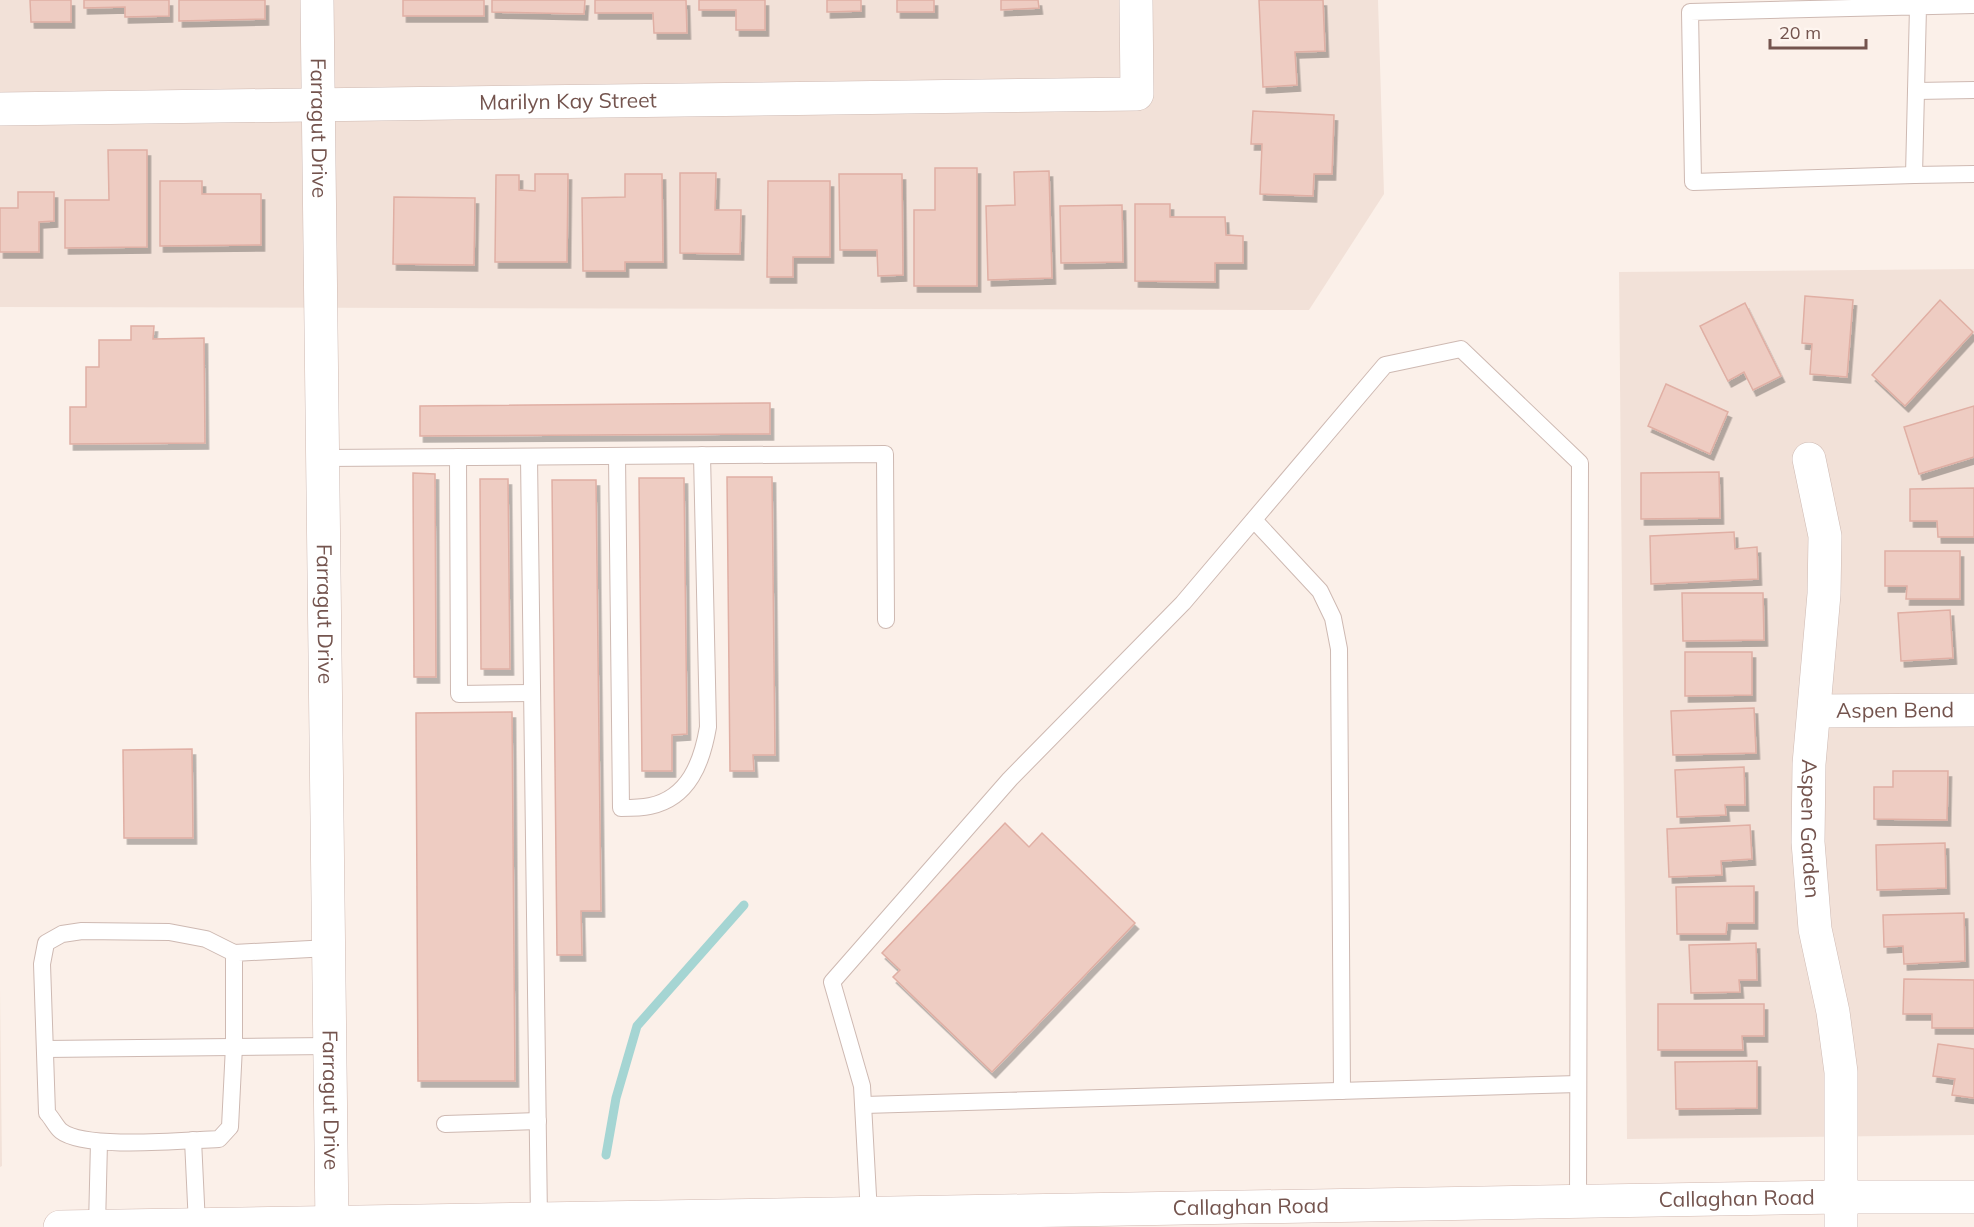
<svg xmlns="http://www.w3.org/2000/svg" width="1974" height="1227" viewBox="0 0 1974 1227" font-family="Mulish,sans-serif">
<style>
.residential{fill:#f2e1d8}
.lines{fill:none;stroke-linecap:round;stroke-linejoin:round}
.stream{stroke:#a5d5d3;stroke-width:9}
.building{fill:#eeccc2;stroke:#e0afa4;stroke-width:1.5;filter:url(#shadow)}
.service-casing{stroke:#ceb9b2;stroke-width:18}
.minor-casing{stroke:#ceb9b2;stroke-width:34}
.secondary-casing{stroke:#d1b8b0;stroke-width:34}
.service{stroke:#fff;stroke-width:16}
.minor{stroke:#fff;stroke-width:33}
.secondary{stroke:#fff;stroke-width:33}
.labels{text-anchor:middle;stroke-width:4.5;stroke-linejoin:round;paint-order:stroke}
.street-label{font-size:21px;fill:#74544e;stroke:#fef5ef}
</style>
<defs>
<filter id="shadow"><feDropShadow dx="3.5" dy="6" stdDeviation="0" flood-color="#0004"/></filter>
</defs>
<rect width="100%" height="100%" fill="#fbf0e9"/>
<g class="residential">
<polygon points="0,0 1378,0 1384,194 1309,310 0,307"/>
<polygon points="1974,269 1974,1135 1627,1139 1619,272"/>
<polygon points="0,989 2,1166 0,1167"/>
</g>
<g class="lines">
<polyline class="stream" points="606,1155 616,1098 637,1026 744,905"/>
</g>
<g class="building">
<polygon points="30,0 71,0 71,22 31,22"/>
<polygon points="84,0 169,0 169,16 125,17 125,7 84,8"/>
<polygon points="179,0 265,0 265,19 179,21"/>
<rect x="403" y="0" width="81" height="16"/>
<polygon points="492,0 585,0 584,14 492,12"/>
<polygon points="595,0 686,0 687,33 654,33 653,13 595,13"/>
<polygon points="699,0 765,0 765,30 736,30 736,10 699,10"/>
<polygon points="827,0 861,0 861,11 827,12"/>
<rect x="897" y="0" width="37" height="12"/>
<polygon points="1001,0 1038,0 1039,8 1001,10"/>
<polygon points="1259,0 1323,0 1325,51 1295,52 1297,85 1263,87"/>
<polygon points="1253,111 1334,115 1332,174 1314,174 1313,196 1260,194 1262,144 1251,144"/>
<polygon points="108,150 147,150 147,247 65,248 65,200 109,200"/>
<polygon points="935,168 977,168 977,286 914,286 914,210 935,210"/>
<polygon points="1049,171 1052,278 988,280 986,206 1015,205 1014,172"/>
<polygon points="680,173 716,173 715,210 741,210 740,254 680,253"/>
<polygon points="535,174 568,174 567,262 495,262 496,175 519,175 519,190 535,191"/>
<polygon points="625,174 662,174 663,262 625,262 625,271 583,271 582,198 625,197"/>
<polygon points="839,174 902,174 903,275 878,276 877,250 840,250"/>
<polygon points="160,181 202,181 202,194 261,194 261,245 160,246"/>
<polygon points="768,181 830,181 830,257 793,257 793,277 767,277"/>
<polygon points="18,192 54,192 54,221 39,222 39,252 0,252 0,208 18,208"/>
<polygon points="394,197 475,198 474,265 393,264"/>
<polygon points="1135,204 1170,204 1170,217 1225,217 1226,235 1243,236 1243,263 1215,263 1215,282 1135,281"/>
<polygon points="1122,205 1123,262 1061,263 1060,206"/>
<polygon points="1805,296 1853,300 1847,377 1810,374 1812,344 1802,343"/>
<polygon points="1940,300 1973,332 1905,406 1872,375"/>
<polygon points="1745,303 1781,376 1753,390 1744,372 1728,381 1700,326"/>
<polygon points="131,326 154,326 153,339 204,338 205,443 70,444 70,407 86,407 86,367 99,367 99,340 131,340"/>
<polygon points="1666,384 1728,412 1710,454 1648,426"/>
<polygon points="770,403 770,434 420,436 420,406"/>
<polygon points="1974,406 1974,457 1919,474 1904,427"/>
<polygon points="1719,472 1720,518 1641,519 1641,473"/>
<polygon points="413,473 435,474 436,677 414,677"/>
<polygon points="727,477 772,477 775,755 753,755 754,771 730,771"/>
<polygon points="639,478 684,478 687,734 672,735 672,771 642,771"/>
<polygon points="480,479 508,479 510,669 481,669"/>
<polygon points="552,480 596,480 601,911 581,911 582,955 557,955"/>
<polygon points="1974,488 1974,537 1938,537 1937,521 1910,521 1910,489"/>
<polygon points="1734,532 1735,549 1757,547 1758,579 1651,584 1650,536"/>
<polygon points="1885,551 1960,551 1960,599 1906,599 1907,586 1885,586"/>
<polygon points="1682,593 1763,593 1764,640 1683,641"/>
<polygon points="1950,610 1953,658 1901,661 1898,613"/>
<polygon points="1685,652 1752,652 1752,695 1685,696"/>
<polygon points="1754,708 1756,753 1673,755 1671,711"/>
<polygon points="512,712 515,1081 418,1081 416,713"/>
<polygon points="192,749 193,838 124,838 123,750"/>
<polygon points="1744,767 1745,805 1725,805 1726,815 1677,817 1675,770"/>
<polygon points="1893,771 1948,771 1947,820 1874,819 1874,787 1893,787"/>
<polygon points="1005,823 1029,847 1042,833 1135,923 992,1072 893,977 900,970 882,953"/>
<polygon points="1750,825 1752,859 1721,861 1722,875 1669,877 1667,829"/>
<polygon points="1945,843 1946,888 1877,890 1876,845"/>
<polygon points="1754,886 1754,923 1727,923 1726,934 1677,934 1676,887"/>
<polygon points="1964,913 1965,961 1904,964 1903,946 1884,947 1883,915"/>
<polygon points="1756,943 1757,980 1739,980 1740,992 1691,993 1689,945"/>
<polygon points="1904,979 1974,980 1974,1028 1932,1028 1932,1014 1903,1014"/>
<polygon points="1658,1004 1764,1004 1764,1036 1742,1036 1743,1050 1658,1050"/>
<polygon points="1938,1044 1974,1049 1974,1098 1952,1095 1955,1079 1933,1076"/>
<polygon points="1757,1061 1757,1108 1676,1109 1675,1062"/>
</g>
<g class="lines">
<g class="service-casing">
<g id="service">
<polyline points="1918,7 1914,175 1693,182 1690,12 1974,5"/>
<polyline points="1916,91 1974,90"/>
<polyline points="1914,175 1974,174"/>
<path d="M617 456 621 808C630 808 641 808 650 806 689 798 702 762 708 727L702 455"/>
<polyline points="458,457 459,694 532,693"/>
<polyline points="529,457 539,1220"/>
<polyline points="323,458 885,454 886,620"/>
<polyline points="1254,520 1320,591 1333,618 1339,649 1342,1091"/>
<path d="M234 953V1046L230 1127 219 1139C186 1140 85 1150 61 1131 56 1127 52 1118 47 1113L42 964 46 943 62 934 82 931 169 932 206 939 234 953 329 948"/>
<polyline points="45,1049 330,1046"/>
<polyline points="864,1105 1578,1084"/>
<polyline points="445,1124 538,1121"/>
<polyline points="193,1140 197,1225"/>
<polyline points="869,1214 862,1086 832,982 1010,779 1183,603 1385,365 1461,349 1580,463 1578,1202"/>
<polyline points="97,1226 99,1142"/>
</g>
</g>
<g class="minor-casing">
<g id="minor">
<path id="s1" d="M317 0 332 1227"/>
<path id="s2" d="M0 109 1137 94 1136 0"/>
<path id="s3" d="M1809 459 1825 536 1824 594 1809 764 1808 842 1815 929 1833 1012 1841 1072V1227"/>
<path id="s4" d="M1815 711 1974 710"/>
</g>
</g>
<g class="secondary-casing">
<g id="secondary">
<path id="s5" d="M60 1227 1842 1197H1974"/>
</g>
</g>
<use href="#service" class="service"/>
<use href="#minor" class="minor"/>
<use href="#secondary" class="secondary"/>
</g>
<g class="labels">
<g class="street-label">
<text dy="7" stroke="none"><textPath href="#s2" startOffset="568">Marilyn Kay Street</textPath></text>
<text dy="7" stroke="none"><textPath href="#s1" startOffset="128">Farragut Drive</textPath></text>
<text dy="7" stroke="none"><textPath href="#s1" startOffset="614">Farragut Drive</textPath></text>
<text dy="7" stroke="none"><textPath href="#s4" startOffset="80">Aspen Bend</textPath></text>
<text dy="7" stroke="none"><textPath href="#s3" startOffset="372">Aspen Garden</textPath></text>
<text dy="7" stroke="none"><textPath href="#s1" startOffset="1100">Farragut Drive</textPath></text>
<text dy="7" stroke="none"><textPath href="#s5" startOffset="1677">Callaghan Road</textPath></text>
<text dy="7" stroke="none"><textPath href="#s5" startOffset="1191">Callaghan Road</textPath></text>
</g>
</g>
<path d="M1770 39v9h96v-9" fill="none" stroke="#74544e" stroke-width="3"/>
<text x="1779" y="39" font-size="18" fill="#74544e" stroke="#fef5ef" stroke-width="4.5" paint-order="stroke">20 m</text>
</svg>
